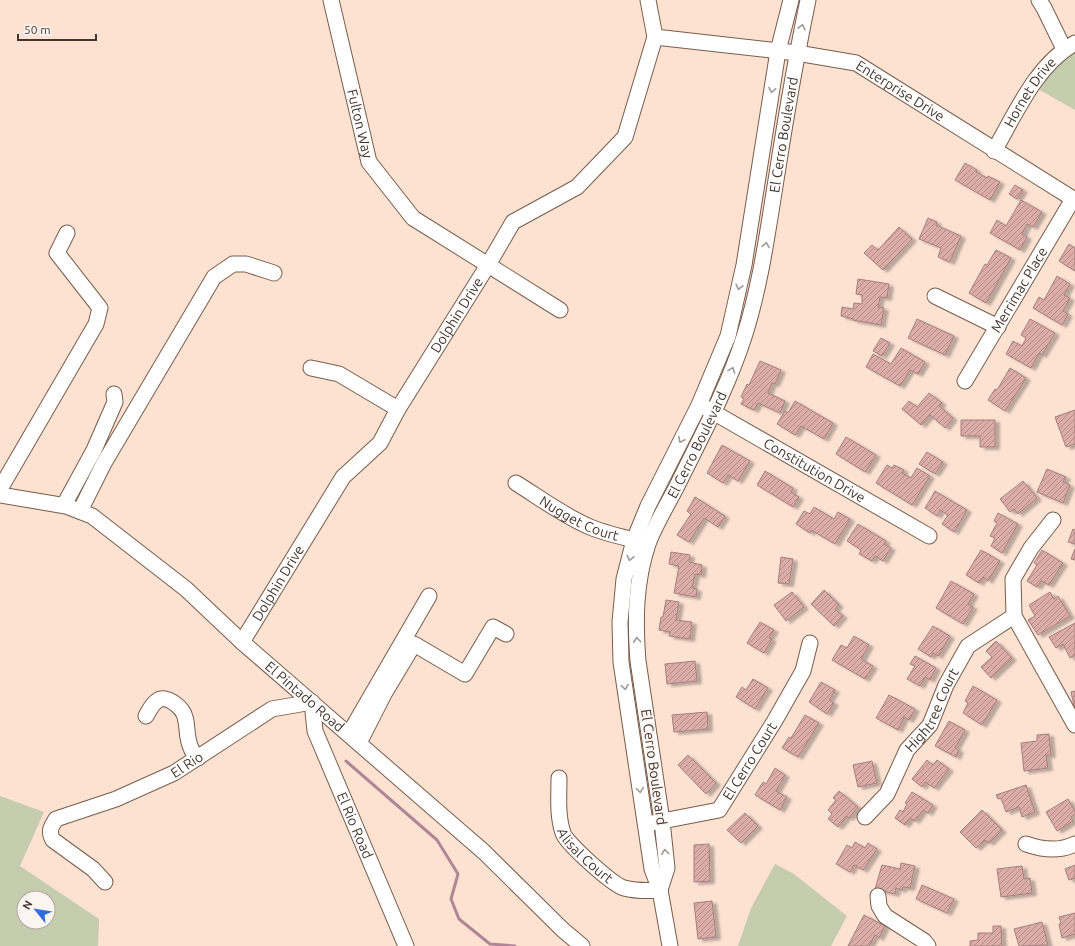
<svg xmlns="http://www.w3.org/2000/svg" width="1075" height="946" viewBox="0 0 1075 946" font-family="Ubuntu,sans-serif">
<style>
.green{fill:#c6ccae;fill-rule:evenodd}
.lines{fill:none;stroke-linecap:round;stroke-linejoin:round}
.stream{stroke:#b08696;stroke-width:3}
.building{fill:url(#building-hatch);stroke:#a47f7c;filter:url(#shadow)}
.minor-casing{stroke:#785c4a;stroke-width:17}
.minor{stroke:#fff;stroke-width:15}
.oneway{stroke:#a09a96}
.labels{text-anchor:middle;stroke-width:3;stroke-linejoin:round;paint-order:stroke}
.street-label{font-size:14px;fill:#42352d;stroke:#fbf4f0}
</style>
<defs>
<pattern id="building-hatch" width="6" height="6" patternUnits="userSpaceOnUse"><rect width="6" height="6" fill="#dcaca8"/><path d="M-1 1l2-2M0 6l6-6M5 7l2-2" fill="none" stroke="#b48d89"/></pattern>
<filter id="shadow"><feDropShadow dx="4.5" dy="2.5" stdDeviation="1" flood-color="#0004"/></filter>
</defs>
<rect width="100%" height="100%" fill="#fde2d2"/>
<g class="green">
<polygon points="1075,47 1075,110 1038,89 1045,78"/>
<path d="M0 796 44 812 20 866 99 919 98 946H0ZM24 898H48V922H24Z"/>
<polygon points="775,864 794,874 847,916 831,946 738,946 751,908"/>
</g>
<g class="lines">
<polyline class="stream" points="346,761 437,840 458,874 451,899 459,919 490,944 515,946"/>
</g>
<g class="building">
<polygon points="965,163 977,170 976,172 987,178 988,176 1000,182 990,200 955,180"/>
<polygon points="1015,185 1023,190 1017,199 1009,194"/>
<polygon points="1021,200 1042,212 1033,227 1027,224 1022,234 1027,237 1020,250 990,233 997,220 1006,226"/>
<polygon points="928,218 937,222 936,225 961,236 950,262 938,257 941,248 919,239"/>
<polygon points="899,227 912,239 883,270 864,253 872,245 878,250"/>
<polygon points="1069,244 1075,248 1075,271 1059,261"/>
<polygon points="996,250 1011,258 986,303 969,293 985,264 987,265"/>
<polygon points="1057,276 1070,284 1064,295 1070,298 1063,311 1068,314 1062,325 1033,308 1039,297 1044,300"/>
<polygon points="858,279 889,284 887,298 880,297 878,307 884,308 881,325 853,320 853,319 841,316 842,307 853,309 854,303 862,304 862,295 856,294"/>
<polygon points="917,319 954,336 945,355 908,338"/>
<polygon points="1030,319 1055,333 1042,355 1039,353 1031,368 1006,354 1013,341 1022,346 1026,338 1021,335"/>
<polygon points="881,338 890,343 882,356 873,351"/>
<polygon points="901,348 925,362 918,374 910,370 900,386 866,367 873,354 891,364"/>
<polygon points="760,361 781,370 775,384 772,383 768,393 785,401 780,413 758,403 754,410 741,404 744,399 741,397 747,384 749,385"/>
<polygon points="1010,368 1026,378 1005,411 988,400 995,389 997,390"/>
<polygon points="929,393 942,403 939,406 953,418 945,428 930,415 921,425 902,409 909,401 917,407"/>
<polygon points="795,401 833,423 824,439 801,426 795,435 777,424 785,411 788,413"/>
<polygon points="1075,410 1075,444 1066,447 1055,417"/>
<polygon points="961,420 995,420 995,447 980,447 980,436 961,436"/>
<polygon points="846,437 876,455 865,472 836,454"/>
<polygon points="722,445 750,461 738,481 728,475 723,483 707,473"/>
<polygon points="927,452 943,462 935,474 919,464"/>
<polygon points="887,465 892,468 894,465 904,470 902,473 911,478 917,468 930,476 912,505 876,483"/>
<polygon points="1047,469 1066,477 1063,482 1070,485 1063,503 1037,492"/>
<polygon points="765,471 793,488 791,492 799,497 793,507 757,485"/>
<polygon points="1023,481 1037,498 1018,514 1014,509 1010,512 1000,499"/>
<polygon points="935,491 967,510 954,532 942,524 948,515 940,510 937,516 925,508"/>
<polygon points="695,497 725,516 718,527 704,518 689,542 677,535 691,514 687,511"/>
<polygon points="814,507 834,519 838,512 850,519 835,544 811,530 810,533 796,524 804,511 810,514"/>
<polygon points="998,513 1018,524 1002,553 991,546 995,538 990,536 997,523 994,521"/>
<polygon points="858,524 886,541 884,544 891,548 883,561 875,556 872,561 859,554 861,550 847,541"/>
<polygon points="1073,529 1075,530 1075,544 1068,542"/>
<polygon points="1075,549 1075,560 1071,559"/>
<polygon points="981,550 1000,561 988,581 983,577 979,583 966,575"/>
<polygon points="1042,550 1063,563 1049,585 1041,581 1037,587 1027,581 1037,565 1034,563"/>
<polygon points="671,552 690,555 689,562 702,565 701,575 695,574 692,588 697,589 696,597 674,593 679,566 669,564"/>
<polygon points="781,557 793,559 789,584 778,583"/>
<polygon points="951,581 974,594 968,604 973,607 963,624 936,608"/>
<polygon points="824,590 839,605 835,609 843,616 834,626 811,604"/>
<polygon points="792,592 804,607 786,621 774,605"/>
<polygon points="1050,592 1054,599 1058,596 1070,616 1038,635 1028,620 1035,616 1029,605"/>
<polygon points="666,600 679,602 676,620 692,622 690,639 669,636 670,632 659,630 661,617 663,617"/>
<polygon points="760,622 774,630 769,638 772,639 764,653 747,643"/>
<polygon points="1075,623 1075,655 1070,658 1063,644 1056,648 1049,637"/>
<polygon points="933,626 950,636 938,656 933,653 931,657 918,649"/>
<polygon points="854,636 869,645 861,659 873,666 865,679 832,660 841,645 847,648"/>
<polygon points="996,641 1012,658 991,678 981,667 992,657 986,651"/>
<polygon points="915,656 936,668 930,680 925,677 920,686 907,679 915,666 910,664"/>
<polygon points="695,661 697,681 667,684 665,664"/>
<polygon points="753,679 768,688 755,709 736,697 742,687 746,690"/>
<polygon points="821,682 835,690 829,700 834,703 827,714 809,702"/>
<polygon points="973,686 997,700 982,725 963,713 968,703 965,701"/>
<polygon points="1075,691 1075,710 1071,692"/>
<polygon points="889,695 915,709 909,720 904,717 898,730 876,718"/>
<polygon points="707,712 708,729 674,732 672,715"/>
<polygon points="805,715 819,723 798,757 782,748 789,737 791,738"/>
<polygon points="949,721 965,730 955,748 959,750 956,757 935,746"/>
<polygon points="1049,734 1051,755 1046,755 1048,768 1024,771 1021,743 1037,741 1037,735"/>
<polygon points="688,755 716,783 706,794 678,765"/>
<polygon points="927,760 933,765 937,760 949,769 934,788 925,782 922,787 912,779"/>
<polygon points="872,761 877,783 858,787 853,765"/>
<polygon points="775,768 785,775 776,791 787,797 780,810 755,795 763,782 766,784"/>
<polygon points="1026,785 1035,812 1022,817 1019,807 1006,812 1001,798 998,799 996,795"/>
<polygon points="839,791 858,807 849,818 847,816 838,827 828,819 832,814 828,810 836,800 833,798"/>
<polygon points="912,792 933,805 928,813 923,810 915,821 910,818 905,825 895,818 900,810 903,812 907,804 905,803"/>
<polygon points="1068,799 1075,811 1075,814 1071,817 1073,821 1057,831 1046,812"/>
<polygon points="982,810 1002,830 989,843 985,840 976,848 960,832"/>
<polygon points="745,813 758,826 741,843 727,830"/>
<polygon points="855,842 865,848 868,843 877,849 863,870 854,865 850,872 836,864 847,845 852,848"/>
<polygon points="709,844 710,881 694,882 694,845"/>
<polygon points="901,863 915,866 910,888 903,887 902,890 896,888 895,894 875,889 882,865 900,869"/>
<polygon points="1075,865 1075,878 1069,880 1065,869"/>
<polygon points="1022,866 1024,879 1030,878 1032,893 1001,897 997,869"/>
<polygon points="922,885 954,899 947,913 916,899"/>
<polygon points="712,901 716,937 698,939 694,903"/>
<polygon points="1075,913 1075,934 1062,938 1059,924 1061,923 1059,917"/>
<polygon points="864,915 885,926 879,938 875,935 869,946 848,946"/>
<polygon points="1042,922 1048,945 1019,946 1014,929"/>
<polygon points="993,926 1001,926 1002,946 970,946 970,941 978,940 978,933 993,933"/>
</g>
<g class="lines">
<g class="minor-casing">
<g id="minor">
<path id="s1" d="M331 0 369 162 413 218 560 310"/>
<polyline points="1039,0 1044,8 1064,49"/>
<path id="s2" d="M655 37 797 53 856 63 1075 200"/>
<path id="s3" d="M994 151C1016 113 1036 65 1075 43"/>
<polyline points="935,296 998,327"/>
<polyline points="311,368 339,374 398,409"/>
<path id="s4" d="M965 381 1073 199"/>
<path id="s5" d="M706 408 929 536"/>
<path id="s6" d="M516 483C540 498 564 516 590 527 607 534 626 538 643 542"/>
<polyline points="0,489 96,324 100,308 57,253 67,233"/>
<path id="s7" d="M0 495 66 506 92 516 186 589 242 642 484 852 563 930 582 946"/>
<polyline points="64,505 94,450 115,402 114,394"/>
<polyline points="80,511 104,463 214,277 233,264 246,264 274,273"/>
<polyline points="1053,520 1031,548 1013,579 1014,616 1075,725"/>
<path id="s8" d="M242 642 343 477 380 443 398 409 488 265 513 222 577 187 625 137 655 37 648 0"/>
<path d="M146 716C149 711 152 704 157 701 166 693 183 708 185 717 188 727 186 738 191 748 192 751 195 755 198 758"/>
<polyline points="349,734 429,596"/>
<polyline points="359,743 384,694 414,644 465,674 493,627 506,634"/>
<path id="s9" d="M559 778C559 796 557 815 563 833 566 843 613 885 624 888 636 891 648 891 660 890"/>
<path id="s10" d="M865 817 887 794 907 750 930 725 946 685 968 646 1014 616"/>
<path id="s11" d="M652 823 719 810 774 722 803 671 810 643"/>
<path d="M1026 844C1043 850 1059 852 1075 844"/>
<path id="s12" d="M105 882 93 869 53 840C48 831 51 827 56 819L116 799 174 773 272 709 312 702 315 731 406 946"/>
<path id="s13" d="M660 890 667 868 662 821 638 661C635 622 635 582 648 544 654 527 667 505 676 488 700 439 727 390 744 337 761 284 768 229 777 174 786 116 796 58 808 0"/>
<polyline points="878,896 879,906 885,916 924,941 928,946"/>
<polyline points="670,946 660,890 652,869 621,662 620,622 624,579 634,540 648,506 699,405 728,336 744,265 778,51 791,0"/>
</g>
</g>
<use href="#minor" class="minor"/>
</g>
<defs><path id="oneway-chevron" d="M-2-3.5L2.5 0L-2 3.5" fill="none" stroke-width="1.6" stroke-linecap="round" stroke-linejoin="round"/></defs>
<g class="oneway">
<use href="#oneway-chevron" transform="translate(802 27) rotate(-78)"/>
<use href="#oneway-chevron" transform="translate(772 90) rotate(99)"/>
<use href="#oneway-chevron" transform="translate(766 245) rotate(-81)"/>
<use href="#oneway-chevron" transform="translate(739 287) rotate(103)"/>
<use href="#oneway-chevron" transform="translate(732 370) rotate(-69)"/>
<use href="#oneway-chevron" transform="translate(681 440) rotate(117)"/>
<use href="#oneway-chevron" transform="translate(630 558) rotate(104)"/>
<use href="#oneway-chevron" transform="translate(637 640) rotate(-94)"/>
<use href="#oneway-chevron" transform="translate(625 687) rotate(81)"/>
<use href="#oneway-chevron" transform="translate(640 790) rotate(82)"/>
<use href="#oneway-chevron" transform="translate(665 852) rotate(-97)"/>
</g>
<g class="labels">
<g class="street-label">
<text dy="5" stroke="none"><textPath href="#s2" startOffset="255">Enterprise Drive</textPath></text>
<text dy="5" stroke="none"><textPath href="#s3" startOffset="69">Hornet Drive</textPath></text>
<text dy="5" stroke="none"><textPath href="#s1" startOffset="127">Fulton Way</textPath></text>
<text dy="5" stroke="none"><textPath href="#s13" startOffset="785">El Cerro Boulevard</textPath></text>
<text dy="5" stroke="none"><textPath href="#s4" startOffset="106">Merrimac Place</textPath></text>
<text dy="5" stroke="none"><textPath href="#s8" startOffset="393">Dolphin Drive</textPath></text>
<text dy="5" stroke="none"><textPath href="#s13" startOffset="461">El Cerro Boulevard</textPath></text>
<text dy="5" stroke="none"><textPath href="#s5" startOffset="125">Constitution Drive</textPath></text>
<text dy="5" stroke="none"><textPath href="#s6" startOffset="73">Nugget Court</textPath></text>
<text dy="5" stroke="none"><textPath href="#s8" startOffset="69">Dolphin Drive</textPath></text>
<text dy="5" stroke="none"><textPath href="#s7" startOffset="374">El Pintado Road</textPath></text>
<text dy="5" stroke="none"><textPath href="#s10" startOffset="128">Hightree Court</textPath></text>
<text dy="5" stroke="none"><textPath href="#s11" startOffset="126">El Cerro Court</textPath></text>
<text dy="5" stroke="none"><textPath href="#s12" startOffset="232">El Rio</textPath></text>
<text transform="translate(654 767) rotate(82)" y="5">El Cerro Boulevard</text>
<text dy="5" stroke="none"><textPath href="#s12" startOffset="506">El Rio Road</textPath></text>
<text dy="5" stroke="none"><textPath href="#s9" startOffset="87">Alisal Court</textPath></text>
</g>
</g>
<g transform="translate(36 910) rotate(300)"><circle r="19" fill="#fbf4f0" stroke="#b1a8a2"/>
<path d="M0-3L7 15L0 10L-7 15Z" fill="#306cda"/>
<text y="-6" font-size="11" font-weight="bold" text-anchor="middle" fill="#42352d">N</text>
</g>
<path d="M18 34v6h78v-6" fill="none" stroke="#42352d" stroke-width="2"/>
<text x="24" y="34" font-size="12" fill="#42352d" stroke="#fbf4f0" stroke-width="3" paint-order="stroke">50 m</text>
</svg>
